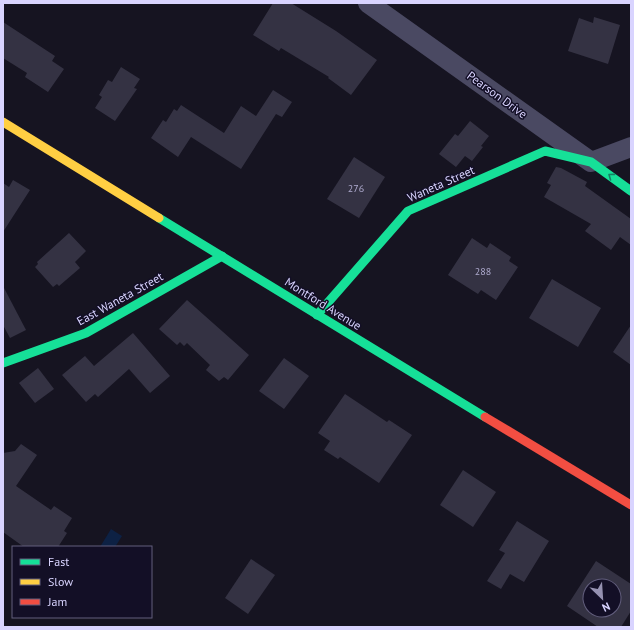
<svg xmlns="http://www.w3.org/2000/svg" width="634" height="630" viewBox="0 0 634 630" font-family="'PT Sans',sans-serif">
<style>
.water{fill:#0d2144}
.building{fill:#343243;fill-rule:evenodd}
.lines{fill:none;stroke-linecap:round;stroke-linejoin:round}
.street{stroke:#4a4962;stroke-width:20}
.fast{stroke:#16e098;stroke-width:9}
.slow{stroke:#ffcf43;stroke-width:9}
.jam{stroke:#f24e42;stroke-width:9}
.oneway{stroke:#158265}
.labels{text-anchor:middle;stroke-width:3;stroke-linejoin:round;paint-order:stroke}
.number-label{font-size:10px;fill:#b0acd0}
.street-label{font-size:12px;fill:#d9d4ff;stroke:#130f26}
</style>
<rect width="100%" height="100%" fill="#161421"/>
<polygon class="water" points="111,529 122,536 115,547 100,547"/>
<g class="building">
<polygon points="273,3 291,3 336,31 377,60 351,95 328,78 329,77 281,48 279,51 253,35"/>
<polygon points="594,17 620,25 608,64 568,51 579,18 593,23"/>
<polygon points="3,22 55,56 52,61 64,69 48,92 25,77 27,73 3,58"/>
<polygon points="121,67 140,79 134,88 137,89 115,121 95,108 102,97 99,95 108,80 112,82"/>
<polygon points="273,90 292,102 282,117 276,114 241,169 191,137 178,157 151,138 163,120 166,122 174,109 177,111 181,105 224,133 241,106 256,116"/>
<polygon points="470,121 489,136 481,146 483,147 472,161 465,156 456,167 439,154 455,134 458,136"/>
<polygon points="354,157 385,177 359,218 327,199"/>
<polygon points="556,167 561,168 587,182 585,186 631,219 631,245 620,237 611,250 585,231 591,224 544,197 551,185 547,183"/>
<polygon points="13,180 30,190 3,232 3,183 9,187"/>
<polygon points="69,233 86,251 75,262 80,268 59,286 57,284 53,287 35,267 38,264 37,262"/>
<polygon points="472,238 487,248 490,243 511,257 509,261 518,267 496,300 481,290 478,294 448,275"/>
<polygon points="552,279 601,308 578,347 529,318"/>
<polygon points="3,286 26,330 10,338 3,325"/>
<polygon points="187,300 249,355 228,380 224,377 219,381 206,370 210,365 187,343 184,346 180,342 177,345 159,329"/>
<polygon points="631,325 631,365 613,352"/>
<polygon points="133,333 170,376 150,393 129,369 98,397 95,394 86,402 62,375 85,356 94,366"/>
<polygon points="284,358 309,376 284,409 259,391"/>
<polygon points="38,368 54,389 35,403 19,383"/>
<polygon points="345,394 387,422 389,420 412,435 379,483 340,457 338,459 324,450 330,441 318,433"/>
<polygon points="21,444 37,455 16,486 51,510 54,506 72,518 64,531 67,533 58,547 24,547 3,532 3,453 15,451"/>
<polygon points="463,470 496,492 473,527 440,505"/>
<polygon points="517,521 549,541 524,582 510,574 501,589 487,581 505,553 499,550"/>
<polygon points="251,559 275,575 248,614 225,598"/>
<path d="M596 561 631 584V611L621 627H598L567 606ZM590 586H614V610H590Z"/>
</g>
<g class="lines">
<polyline class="street" points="368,3 591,162 631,147"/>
<g class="fast">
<polyline points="159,218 485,417"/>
<polyline points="317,315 408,211 545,151 591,162 631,191"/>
<polyline points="3,363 86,333 222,256"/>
</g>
<polyline class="slow" points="3,122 159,218"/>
<polyline class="jam" points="485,417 631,505"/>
</g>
<defs><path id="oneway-chevron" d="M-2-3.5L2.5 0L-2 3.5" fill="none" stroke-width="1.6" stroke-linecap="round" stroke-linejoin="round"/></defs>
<use class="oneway" href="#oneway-chevron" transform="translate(611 176) rotate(-144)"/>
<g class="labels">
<g class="number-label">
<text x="356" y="192">276</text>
<text x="483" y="275">288</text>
</g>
<g class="street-label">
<text transform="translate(497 95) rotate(36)" y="4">Pearson Drive</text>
<text transform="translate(441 184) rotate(-24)" y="4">Waneta Street</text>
<text transform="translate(120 299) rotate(-29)" y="4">East Waneta Street</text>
<text transform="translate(323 304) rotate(32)" y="4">Montford Avenue</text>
</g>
</g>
<rect width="634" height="630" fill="none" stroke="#d9d4ff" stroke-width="8"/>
<rect x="12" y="546" width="140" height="72" fill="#130f26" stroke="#625e7d"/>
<rect x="20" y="559" width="20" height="6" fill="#16e098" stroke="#625e7d"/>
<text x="48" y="566" font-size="12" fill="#d9d4ff">Fast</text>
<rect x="20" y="579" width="20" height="6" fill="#ffcf43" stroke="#625e7d"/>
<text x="48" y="586" font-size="12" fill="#d9d4ff">Slow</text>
<rect x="20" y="599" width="20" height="6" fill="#f24e42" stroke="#625e7d"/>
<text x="48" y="606" font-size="12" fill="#d9d4ff">Jam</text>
<g transform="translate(602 598) rotate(155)"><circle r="19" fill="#130f26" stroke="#625e7d"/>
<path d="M0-3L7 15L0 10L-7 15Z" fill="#9591b1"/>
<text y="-6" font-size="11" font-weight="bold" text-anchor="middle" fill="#d9d4ff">N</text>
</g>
</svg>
